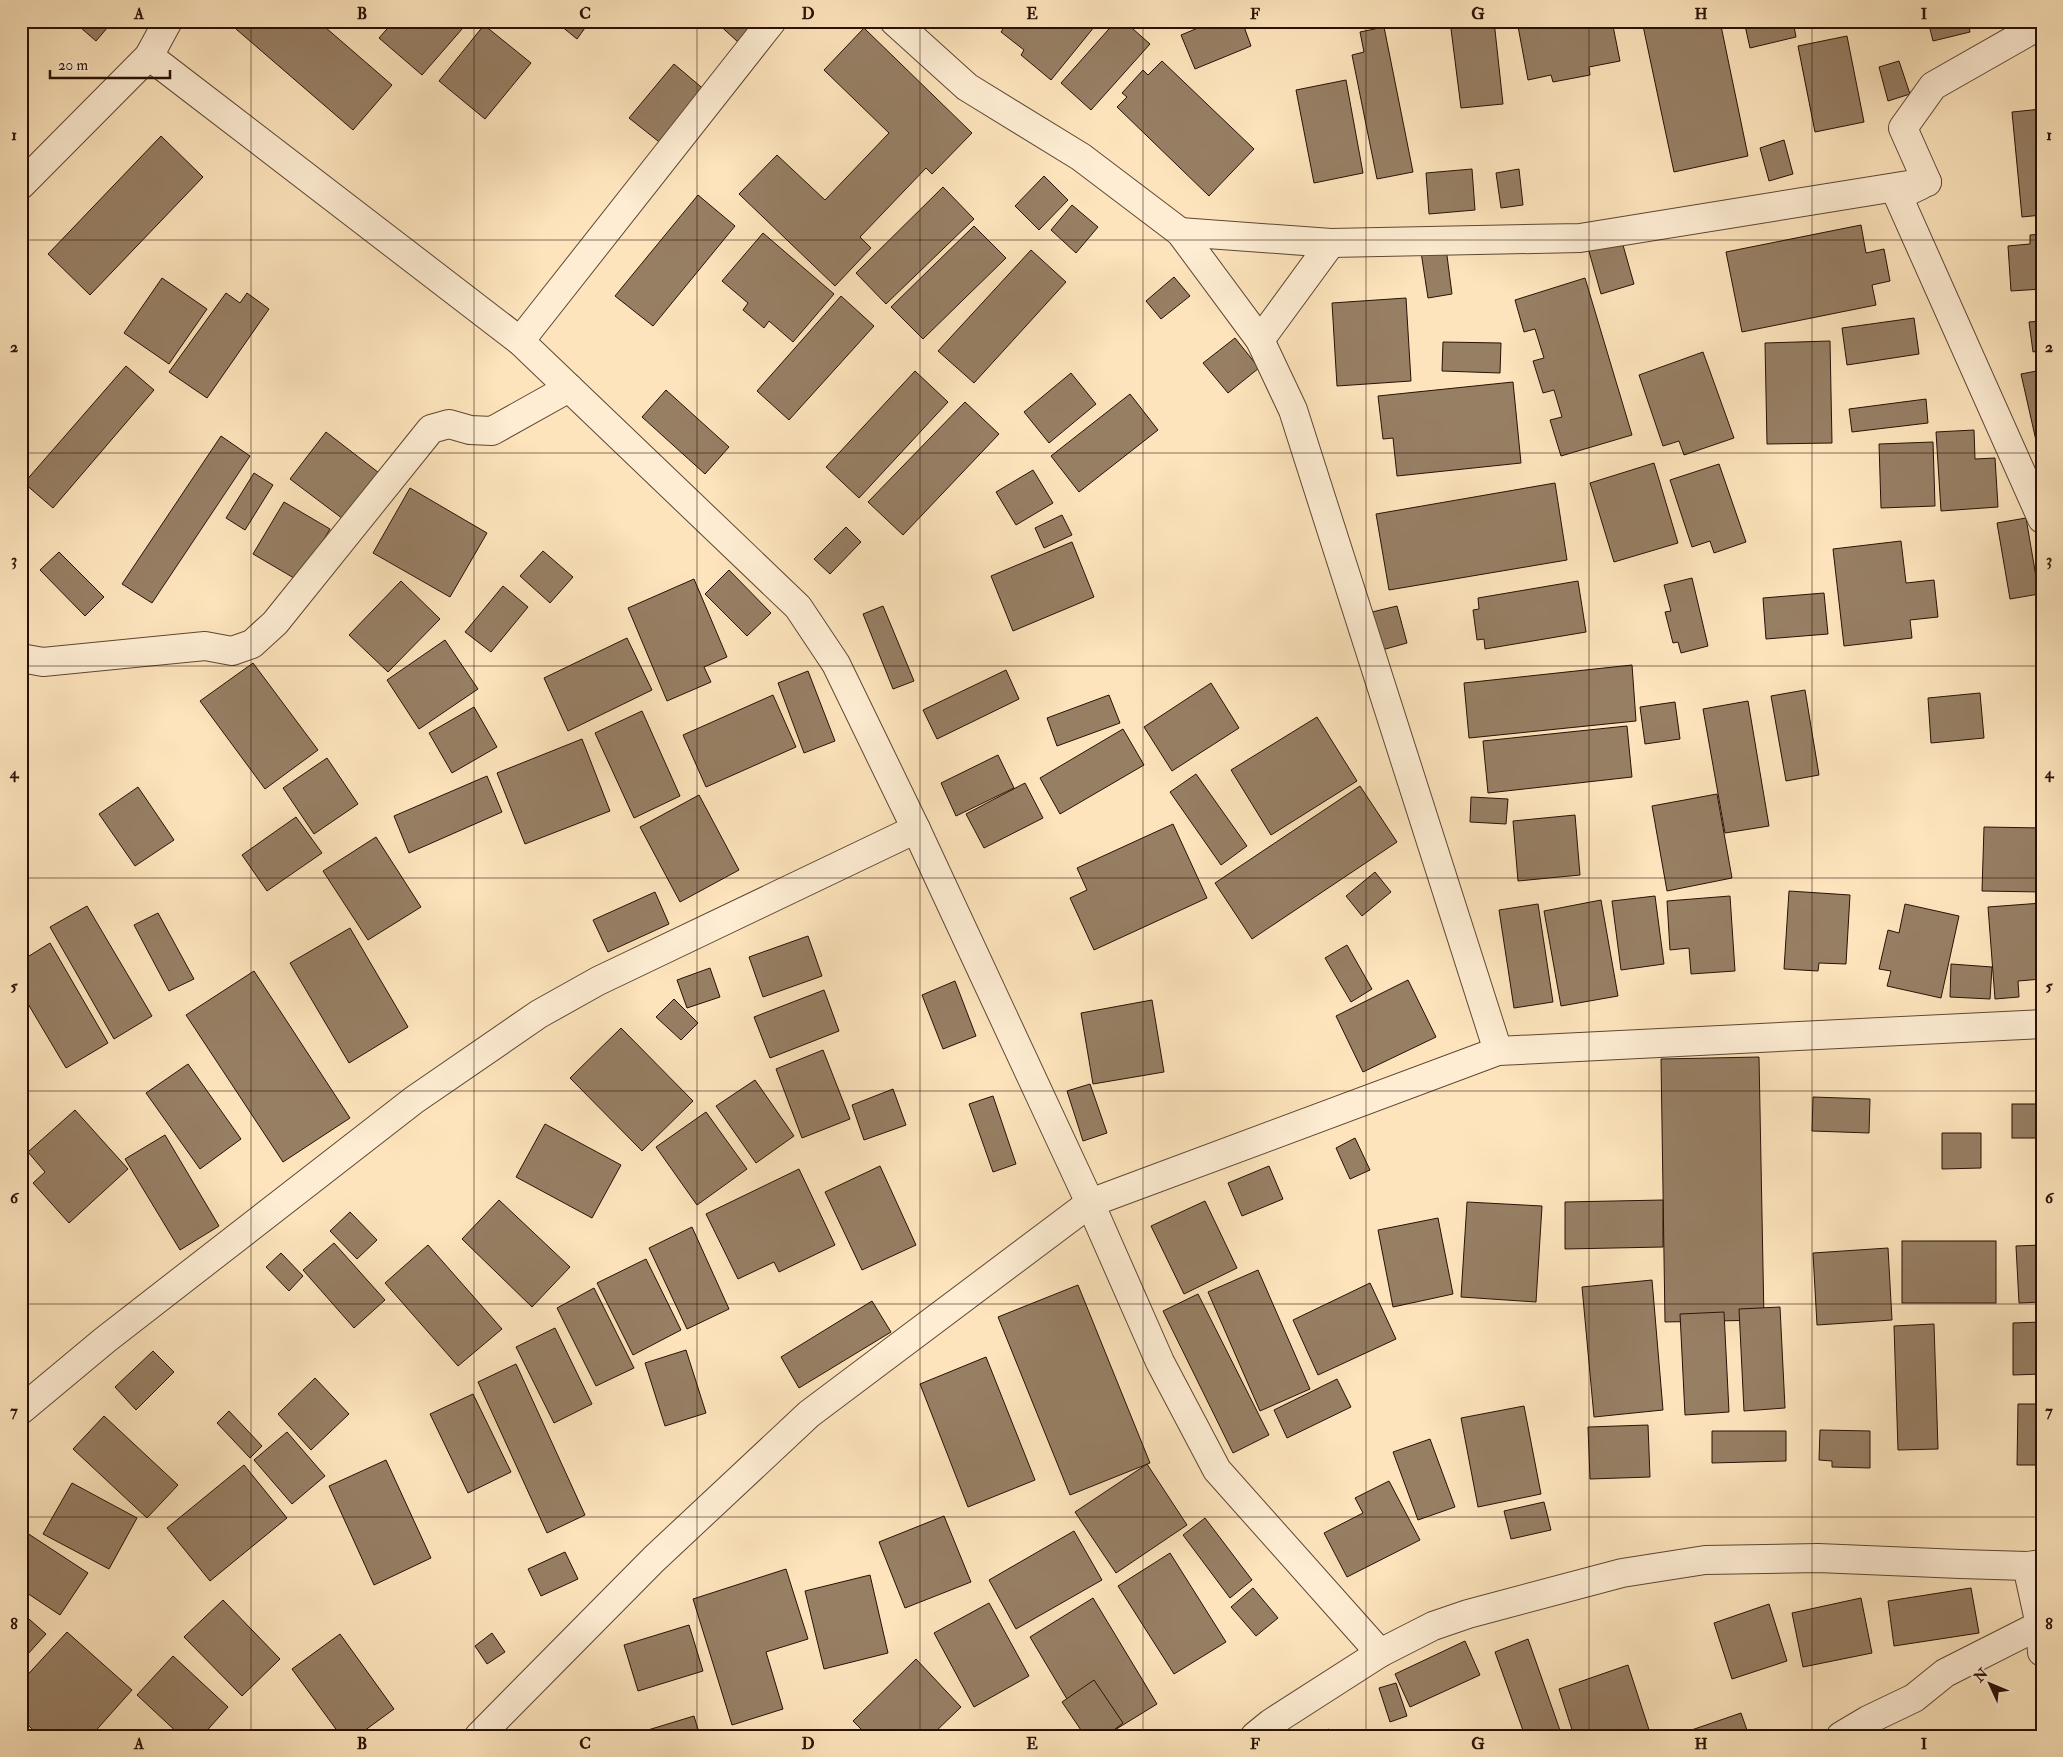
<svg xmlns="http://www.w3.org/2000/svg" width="2063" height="1757" viewBox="0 0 2063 1757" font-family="'IM FELL Double Pica',serif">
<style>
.building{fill:#977f64;stroke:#291105}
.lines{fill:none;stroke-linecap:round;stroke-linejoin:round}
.minor-casing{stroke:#5e4633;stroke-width:30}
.minor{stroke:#feedd3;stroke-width:28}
.grid{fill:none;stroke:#291105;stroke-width:1;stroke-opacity:0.55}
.neatline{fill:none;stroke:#291105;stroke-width:2}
.grid-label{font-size:16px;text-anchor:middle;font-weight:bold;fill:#291105}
</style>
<rect width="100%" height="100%" fill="#fde4bc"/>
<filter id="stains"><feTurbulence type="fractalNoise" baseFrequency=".004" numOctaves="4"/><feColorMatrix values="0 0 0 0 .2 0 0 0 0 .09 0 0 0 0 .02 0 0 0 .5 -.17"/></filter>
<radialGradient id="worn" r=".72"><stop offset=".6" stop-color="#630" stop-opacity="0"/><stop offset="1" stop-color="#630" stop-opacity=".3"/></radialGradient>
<g class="building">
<polygon points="73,21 113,21 96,41"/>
<polygon points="243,21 318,21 392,85 353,130 236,29"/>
<polygon points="394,21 469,21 422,75 379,38"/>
<polygon points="555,21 590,21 577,39"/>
<polygon points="715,21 756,21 738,42"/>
<polygon points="1008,21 1099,21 1051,80 1021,55 1024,50 1001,32"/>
<polygon points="1116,21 1124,21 1150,44 1091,110 1061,83"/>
<polygon points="1215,21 1242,21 1251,46 1195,69 1181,35"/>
<polygon points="1450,21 1494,21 1503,104 1461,108"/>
<polygon points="1517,21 1612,21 1620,61 1589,67 1590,75 1553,82 1551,75 1528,80"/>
<polygon points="1642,21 1720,21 1748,156 1674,172"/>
<polygon points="1744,21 1793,21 1796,37 1750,48"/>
<polygon points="1928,21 1968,21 1970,32 1933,41"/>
<polygon points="484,25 531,63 485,119 439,81"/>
<polygon points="1384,27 1413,172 1377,179 1352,55 1364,52 1360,32"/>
<polygon points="864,28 972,133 932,174 926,168 860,237 871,248 835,286 739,194 777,155 825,200 889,133 824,70"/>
<polygon points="1847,36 1864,122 1815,132 1798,46"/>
<polygon points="1162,61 1254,149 1209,196 1117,107 1127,97 1122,93 1143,70 1148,75"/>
<polygon points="1899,61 1910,94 1888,101 1879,67"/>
<polygon points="674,64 707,92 663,145 629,118"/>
<polygon points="1346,80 1363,173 1314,183 1296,90"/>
<polygon points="2042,109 2042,215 2022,217 2012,112"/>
<polygon points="161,136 203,177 90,295 48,254"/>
<polygon points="1784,140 1793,174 1769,181 1760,148"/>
<polygon points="1472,169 1475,210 1429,214 1426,173"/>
<polygon points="1519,169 1523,205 1501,208 1496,173"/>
<polygon points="1044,176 1068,200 1039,230 1015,206"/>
<polygon points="943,187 974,219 886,304 856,273"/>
<polygon points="698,195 735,226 653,326 615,296"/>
<polygon points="1072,205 1098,227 1076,253 1051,230"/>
<polygon points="1861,225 1866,253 1884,249 1890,281 1872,285 1876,305 1742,332 1726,252"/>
<polygon points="974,226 1006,258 923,339 891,307"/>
<polygon points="763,233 834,294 793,342 769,321 764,328 743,310 748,303 722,281"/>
<polygon points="2042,234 2042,289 2011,291 2008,246 2030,244 2030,235"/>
<polygon points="1621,238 1634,284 1601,294 1588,248"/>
<polygon points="1446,248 1452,294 1428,298 1421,252"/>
<polygon points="1031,250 1066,282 974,383 938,351"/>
<polygon points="1174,277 1190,296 1161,319 1146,301"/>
<polygon points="162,278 207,309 169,364 124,333"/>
<polygon points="1585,278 1632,435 1561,456 1550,420 1562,417 1554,390 1543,393 1533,361 1544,358 1535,329 1524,332 1515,300"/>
<polygon points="226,293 240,303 247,293 269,309 207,398 169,372"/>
<polygon points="841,296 874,326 789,420 757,391"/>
<polygon points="1406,298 1411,381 1337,386 1332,303"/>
<polygon points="1914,318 1919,354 1847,365 1842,328"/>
<polygon points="2042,321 2042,350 2033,352 2029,322"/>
<polygon points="1235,338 1259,368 1228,393 1203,363"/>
<polygon points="1830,341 1832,443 1767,444 1765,343"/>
<polygon points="1443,342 1501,343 1500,373 1442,371"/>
<polygon points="1703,352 1734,438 1684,455 1679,441 1663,446 1639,375"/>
<polygon points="126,366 154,390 53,508 24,483"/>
<polygon points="2042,370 2042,467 2021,374"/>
<polygon points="915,371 948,402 859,498 826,467"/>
<polygon points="1071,373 1096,404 1049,443 1024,412"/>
<polygon points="1513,382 1521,463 1397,476 1393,438 1383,439 1378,396"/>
<polygon points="666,390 729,447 705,474 642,417"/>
<polygon points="1130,394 1158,430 1079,492 1051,456"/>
<polygon points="1926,399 1928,423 1852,432 1849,409"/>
<polygon points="965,402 999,434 903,535 868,502"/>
<polygon points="1974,430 1975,459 1995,458 1998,507 1941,511 1936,432"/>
<polygon points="326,432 383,476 347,522 290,479"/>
<polygon points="221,436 250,456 152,603 122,584"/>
<polygon points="1933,442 1935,506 1881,508 1879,444"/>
<polygon points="1654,463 1678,543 1614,562 1590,483"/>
<polygon points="1719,464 1746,542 1714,553 1710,541 1692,547 1670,480"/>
<polygon points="1033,470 1053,503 1016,525 996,492"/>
<polygon points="254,473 273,485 245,530 226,518"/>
<polygon points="1555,483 1567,560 1389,590 1376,514"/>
<polygon points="410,488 487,533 450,597 373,553"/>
<polygon points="284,502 330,529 299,581 253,554"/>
<polygon points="1062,515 1072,535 1044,548 1035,528"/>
<polygon points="2026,518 2039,594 2010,599 1997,523"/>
<polygon points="846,527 861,542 830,574 814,559"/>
<polygon points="1901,541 1906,583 1934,580 1938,617 1910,620 1912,638 1844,646 1833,549"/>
<polygon points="1072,542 1094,597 1013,631 991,576"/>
<polygon points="543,551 573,577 550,603 520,576"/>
<polygon points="59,552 104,597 85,616 40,570"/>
<polygon points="729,570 771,613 747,636 705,594"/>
<polygon points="1692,578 1708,646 1681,653 1678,642 1673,643 1665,612 1671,611 1664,585"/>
<polygon points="694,579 727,657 704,667 711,682 667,701 628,608"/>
<polygon points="401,581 440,619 388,672 349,635"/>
<polygon points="1578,581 1586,632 1485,649 1484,639 1477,640 1473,610 1479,609 1478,598"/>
<polygon points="503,586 528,607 491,652 465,632"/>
<polygon points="1824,593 1828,634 1766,639 1763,598"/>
<polygon points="883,606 914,681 893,689 863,614"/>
<polygon points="1397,606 1407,643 1382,650 1372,612"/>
<polygon points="627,638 652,690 568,731 544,678"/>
<polygon points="445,640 478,689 419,729 387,680"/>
<polygon points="253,663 318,750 265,789 200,701"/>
<polygon points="1632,665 1636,721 1469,738 1464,683"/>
<polygon points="1006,670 1019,699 937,739 923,710"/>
<polygon points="808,671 835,741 804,753 778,683"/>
<polygon points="1211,683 1239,728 1172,771 1144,727"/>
<polygon points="1805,690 1819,775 1786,781 1771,696"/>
<polygon points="1980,693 1984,738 1931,743 1928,698"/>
<polygon points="773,695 796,747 706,787 683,735"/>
<polygon points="1109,695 1120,723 1057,746 1047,718"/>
<polygon points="1748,701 1769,826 1725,833 1703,709"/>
<polygon points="1675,702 1680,739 1645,744 1640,707"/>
<polygon points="474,707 497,747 452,773 429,733"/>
<polygon points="642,711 680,796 634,818 595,733"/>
<polygon points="1317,717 1357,781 1271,835 1231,770"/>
<polygon points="1627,726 1632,777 1488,793 1483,741"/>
<polygon points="1123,729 1144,765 1060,814 1040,778"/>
<polygon points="582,739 610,811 525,844 497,773"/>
<polygon points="998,755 1014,788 956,816 941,783"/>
<polygon points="327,758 358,804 314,834 283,788"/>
<polygon points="1196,774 1247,846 1221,865 1170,792"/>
<polygon points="487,776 502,812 409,853 394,816"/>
<polygon points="1025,783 1043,818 984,848 966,814"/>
<polygon points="1360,786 1397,842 1252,939 1215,883"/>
<polygon points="138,787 174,840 135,866 99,814"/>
<polygon points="1717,794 1732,878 1667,891 1652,806"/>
<polygon points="699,795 739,870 680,902 640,827"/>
<polygon points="1471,797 1508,799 1506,824 1470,822"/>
<polygon points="1575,815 1580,875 1518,881 1513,821"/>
<polygon points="296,817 322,853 267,891 242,855"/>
<polygon points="1173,824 1207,898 1094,950 1070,898 1087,890 1077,868"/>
<polygon points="1984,827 2042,828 2042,892 1982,891"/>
<polygon points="376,837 421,907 368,940 323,871"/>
<polygon points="1375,872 1391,892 1362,916 1346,896"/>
<polygon points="1789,891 1850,895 1846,964 1819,963 1818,971 1784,969"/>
<polygon points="655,892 669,924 608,952 593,920"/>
<polygon points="1655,896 1664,964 1621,970 1612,901"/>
<polygon points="1730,896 1735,971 1691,974 1689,948 1670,950 1667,901"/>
<polygon points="1601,900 1618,996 1561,1006 1544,911"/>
<polygon points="2042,903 2042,979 2018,981 2019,997 1995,999 1988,907"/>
<polygon points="1538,904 1553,1002 1514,1008 1499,910"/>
<polygon points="1905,904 1959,916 1941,998 1887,986 1891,971 1879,969 1888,930 1899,933"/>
<polygon points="87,906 152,1016 114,1039 50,927"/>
<polygon points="158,913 194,979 169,991 134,925"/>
<polygon points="350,928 408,1027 349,1063 290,963"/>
<polygon points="808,936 822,976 763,997 749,957"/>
<polygon points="50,943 108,1043 66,1068 21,992 21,961"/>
<polygon points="1347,945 1372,989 1351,1002 1325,958"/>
<polygon points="1951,964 1992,967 1990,999 1950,997"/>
<polygon points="710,968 720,997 687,1008 677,980"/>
<polygon points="254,971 350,1118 283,1162 186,1015"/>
<polygon points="1408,980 1436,1037 1363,1072 1336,1016"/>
<polygon points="955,981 976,1036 943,1049 922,995"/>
<polygon points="824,990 839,1031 770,1058 754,1017"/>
<polygon points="674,999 698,1023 681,1040 656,1017"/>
<polygon points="1152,1000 1164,1072 1093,1084 1081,1013"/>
<polygon points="621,1028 693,1101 642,1151 570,1078"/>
<polygon points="823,1050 850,1119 802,1138 776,1069"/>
<polygon points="1759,1057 1764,1320 1665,1322 1661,1059"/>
<polygon points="188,1064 241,1139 200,1169 146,1093"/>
<polygon points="755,1080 794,1136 756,1163 716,1106"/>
<polygon points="1090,1084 1107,1133 1083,1141 1067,1091"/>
<polygon points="893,1089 906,1125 864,1140 852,1105"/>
<polygon points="993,1096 1016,1164 993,1172 969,1104"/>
<polygon points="1813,1097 1870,1099 1869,1133 1812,1131"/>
<rect x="2012" y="1104" width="30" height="34"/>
<polygon points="75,1110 128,1169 69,1223 33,1183 45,1172 28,1152"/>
<polygon points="706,1112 747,1169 697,1205 656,1147"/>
<polygon points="545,1124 621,1165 592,1218 516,1177"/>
<polygon points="1942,1133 1981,1133 1981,1168 1942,1169"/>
<polygon points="165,1135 219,1226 180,1250 125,1159"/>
<polygon points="1355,1138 1370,1170 1350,1179 1336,1148"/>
<polygon points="880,1166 916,1245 862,1270 825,1192"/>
<polygon points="1269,1166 1283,1199 1242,1216 1228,1183"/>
<polygon points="799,1169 835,1245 779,1272 774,1262 738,1279 706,1214"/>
<polygon points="499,1200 570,1267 532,1307 462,1239"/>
<polygon points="1663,1200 1663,1247 1565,1249 1565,1202"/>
<polygon points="1205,1201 1237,1268 1184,1294 1151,1226"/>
<polygon points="1467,1202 1542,1206 1536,1302 1461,1297"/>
<polygon points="350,1212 377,1240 357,1259 330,1231"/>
<polygon points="1438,1218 1453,1294 1393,1307 1378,1230"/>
<polygon points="692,1227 729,1309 687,1329 649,1248"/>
<rect x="1902" y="1241" width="94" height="62"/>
<polygon points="334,1243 385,1300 354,1328 303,1270"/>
<polygon points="428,1245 502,1329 458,1366 385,1283"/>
<polygon points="2042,1245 2042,1302 2019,1303 2016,1246"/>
<polygon points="1888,1248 1892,1320 1817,1325 1813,1253"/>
<polygon points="281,1253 303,1276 289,1291 266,1267"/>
<polygon points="646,1259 681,1330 633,1355 597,1283"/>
<polygon points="1258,1270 1310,1389 1260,1411 1208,1292"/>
<polygon points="1652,1280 1663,1410 1594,1417 1582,1287"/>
<polygon points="1370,1283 1396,1339 1318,1375 1293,1320"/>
<polygon points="1078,1285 1150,1463 1070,1495 998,1317"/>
<polygon points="594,1288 634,1368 596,1386 557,1308"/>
<polygon points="1198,1294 1269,1435 1233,1453 1163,1311"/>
<polygon points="872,1301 891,1332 799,1388 781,1357"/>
<polygon points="1780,1307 1785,1408 1744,1411 1739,1309"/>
<polygon points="1724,1312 1729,1412 1685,1415 1680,1314"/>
<polygon points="2042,1322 2042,1374 2013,1375 2013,1323"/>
<polygon points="1934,1324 1938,1449 1898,1450 1894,1326"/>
<polygon points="555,1328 592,1404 554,1423 516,1347"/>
<polygon points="686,1350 706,1413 665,1426 645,1363"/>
<polygon points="153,1351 174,1372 136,1410 115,1387"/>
<polygon points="986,1357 1035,1480 968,1507 920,1384"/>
<polygon points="516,1364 585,1515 547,1533 478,1382"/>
<polygon points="315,1378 349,1414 311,1450 278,1414"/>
<polygon points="1337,1379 1351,1407 1287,1438 1274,1410"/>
<polygon points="473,1394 511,1472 468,1493 430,1414"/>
<polygon points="2018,1404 2042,1404 2042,1465 2017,1465"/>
<polygon points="1524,1406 1541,1494 1478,1507 1461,1418"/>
<polygon points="229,1411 262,1446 250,1458 217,1423"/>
<polygon points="104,1416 178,1485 147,1518 73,1449"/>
<polygon points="1648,1425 1650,1477 1590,1479 1588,1427"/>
<polygon points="1820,1430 1870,1431 1870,1468 1832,1467 1832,1461 1819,1460"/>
<polygon points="1712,1431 1786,1431 1786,1461 1712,1463"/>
<polygon points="287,1432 325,1476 292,1504 254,1460"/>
<polygon points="1430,1439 1455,1507 1418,1520 1393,1452"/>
<polygon points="386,1460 431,1558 374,1585 329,1486"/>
<polygon points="1147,1464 1187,1525 1116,1573 1075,1512"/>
<polygon points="244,1465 287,1518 210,1581 167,1528"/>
<polygon points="1389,1481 1420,1540 1347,1577 1324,1533 1363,1513 1355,1498"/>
<polygon points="72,1483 137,1518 109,1569 43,1534"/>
<polygon points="1544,1502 1551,1530 1511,1539 1504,1511"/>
<polygon points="944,1516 971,1582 905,1608 879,1542"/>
<polygon points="1205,1518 1252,1580 1230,1598 1183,1535"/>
<polygon points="21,1529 88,1573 60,1615 21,1589"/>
<polygon points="1074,1531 1102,1580 1016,1629 989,1580"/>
<polygon points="565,1552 578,1579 541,1596 528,1569"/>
<polygon points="1170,1553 1226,1642 1174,1674 1118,1586"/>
<polygon points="786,1569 808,1639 766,1652 783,1709 732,1725 693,1599"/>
<polygon points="870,1575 888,1653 824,1669 805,1591"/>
<polygon points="1253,1588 1278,1618 1256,1636 1231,1607"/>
<polygon points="1971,1588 1979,1633 1894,1646 1888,1601"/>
<polygon points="1093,1598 1157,1704 1105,1736 1089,1736 1030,1637"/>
<polygon points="1861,1598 1872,1653 1803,1667 1792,1613"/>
<polygon points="223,1600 280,1659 242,1696 184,1637"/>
<polygon points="989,1603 1029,1676 974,1707 934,1633"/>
<polygon points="1769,1604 1787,1661 1732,1679 1714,1623"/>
<polygon points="21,1612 46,1634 27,1655 21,1650"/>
<polygon points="689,1625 703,1671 638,1691 624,1645"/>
<polygon points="67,1632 132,1690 91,1736 40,1736 21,1719 21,1682"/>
<polygon points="492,1633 505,1652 487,1664 475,1646"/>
<polygon points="340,1634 394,1709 364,1731 367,1736 341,1736 292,1669"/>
<polygon points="1528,1639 1562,1736 1525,1736 1495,1652"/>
<polygon points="1465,1641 1480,1675 1410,1707 1395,1674"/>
<polygon points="173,1656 228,1707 202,1736 181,1736 137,1695"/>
<polygon points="916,1659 961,1707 931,1736 868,1736 853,1721"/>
<polygon points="1628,1665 1651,1736 1574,1736 1559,1689"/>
<polygon points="1094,1680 1123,1723 1106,1736 1085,1736 1062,1702"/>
<polygon points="1396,1683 1407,1716 1390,1722 1379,1688"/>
<polygon points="1741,1713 1749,1736 1677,1736 1677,1735"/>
<polygon points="694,1716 700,1736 639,1736 638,1733"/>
<polygon points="1329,1729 1332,1736 1317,1736"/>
</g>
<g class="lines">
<g class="minor-casing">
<g id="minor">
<polyline points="894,21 967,87 1081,157 1180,232 1260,340 1293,410 1498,1051"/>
<polyline points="149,56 520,341 798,607 836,664 916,829 1090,1203 1160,1362 1217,1470 1380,1653"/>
<polyline points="1927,182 1903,128 1933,86 2042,24"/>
<polyline points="21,185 149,56 168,21"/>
<polyline points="1921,185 1898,196 2042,519"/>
<polyline points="1180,232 1331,243 1580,238 1927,182"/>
<polyline points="1260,340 1331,243"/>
<polyline points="520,341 772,21"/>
<polyline points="21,658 43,662 205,646 232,651 252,644 275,623 431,429 449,424 470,430 492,431 569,388"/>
<polyline points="21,1410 105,1340 414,1100 539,1014 598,981 916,829"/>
<polyline points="2040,1625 2042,1652"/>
<polyline points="479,1736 654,1559 809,1414 1090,1203 1498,1051 2042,1024"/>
<polyline points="1255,1736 1271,1723 1380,1653 1433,1626 1468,1614 1622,1573 1705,1560 1818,1558 1960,1564 2027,1566 2042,1564"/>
<polyline points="1841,1736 1868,1720 1914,1698 1945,1673 2040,1625 2027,1566"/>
</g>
</g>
<use href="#minor" class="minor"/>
</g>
<path class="grid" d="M251 21V1736M474 21V1736M697 21V1736M920 21V1736M1143 21V1736M1366 21V1736M1589 21V1736M1812 21V1736M21 240H2042M21 453H2042M21 666H2042M21 878H2042M21 1091H2042M21 1304H2042M21 1517H2042"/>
<rect width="2063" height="1757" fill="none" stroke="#fde4bc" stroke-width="55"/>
<g transform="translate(1990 1684) rotate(314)" stroke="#feedd3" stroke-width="4" paint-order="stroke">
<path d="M0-4L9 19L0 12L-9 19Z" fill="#291105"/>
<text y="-8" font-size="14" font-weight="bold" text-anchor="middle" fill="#291105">N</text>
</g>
<path d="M50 70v8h120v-8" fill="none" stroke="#291105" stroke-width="2.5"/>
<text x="58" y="70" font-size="15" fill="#291105" stroke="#feedd3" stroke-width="4" paint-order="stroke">20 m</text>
<rect x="28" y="28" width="2008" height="1702" class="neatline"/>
<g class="grid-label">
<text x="139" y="19">A</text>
<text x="362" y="19">B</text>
<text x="585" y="19">C</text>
<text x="808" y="19">D</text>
<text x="1032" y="19">E</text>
<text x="1255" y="19">F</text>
<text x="1478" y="19">G</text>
<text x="1701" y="19">H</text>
<text x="1924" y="19">I</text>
<text x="14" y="140">1</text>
<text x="2049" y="140">1</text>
<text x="14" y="352">2</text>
<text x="2049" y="352">2</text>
<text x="14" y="565">3</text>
<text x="2049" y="565">3</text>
<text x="14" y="778">4</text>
<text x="2049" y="778">4</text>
<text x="14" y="991">5</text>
<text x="2049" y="991">5</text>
<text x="14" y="1203">6</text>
<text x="2049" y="1203">6</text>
<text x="14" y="1416">7</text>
<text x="2049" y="1416">7</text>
<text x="14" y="1629">8</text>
<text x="2049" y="1629">8</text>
<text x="139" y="1749">A</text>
<text x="362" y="1749">B</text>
<text x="585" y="1749">C</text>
<text x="808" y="1749">D</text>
<text x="1032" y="1749">E</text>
<text x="1255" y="1749">F</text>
<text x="1478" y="1749">G</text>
<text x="1701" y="1749">H</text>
<text x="1924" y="1749">I</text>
</g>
<rect width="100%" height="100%" filter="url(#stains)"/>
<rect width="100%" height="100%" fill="url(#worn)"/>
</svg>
